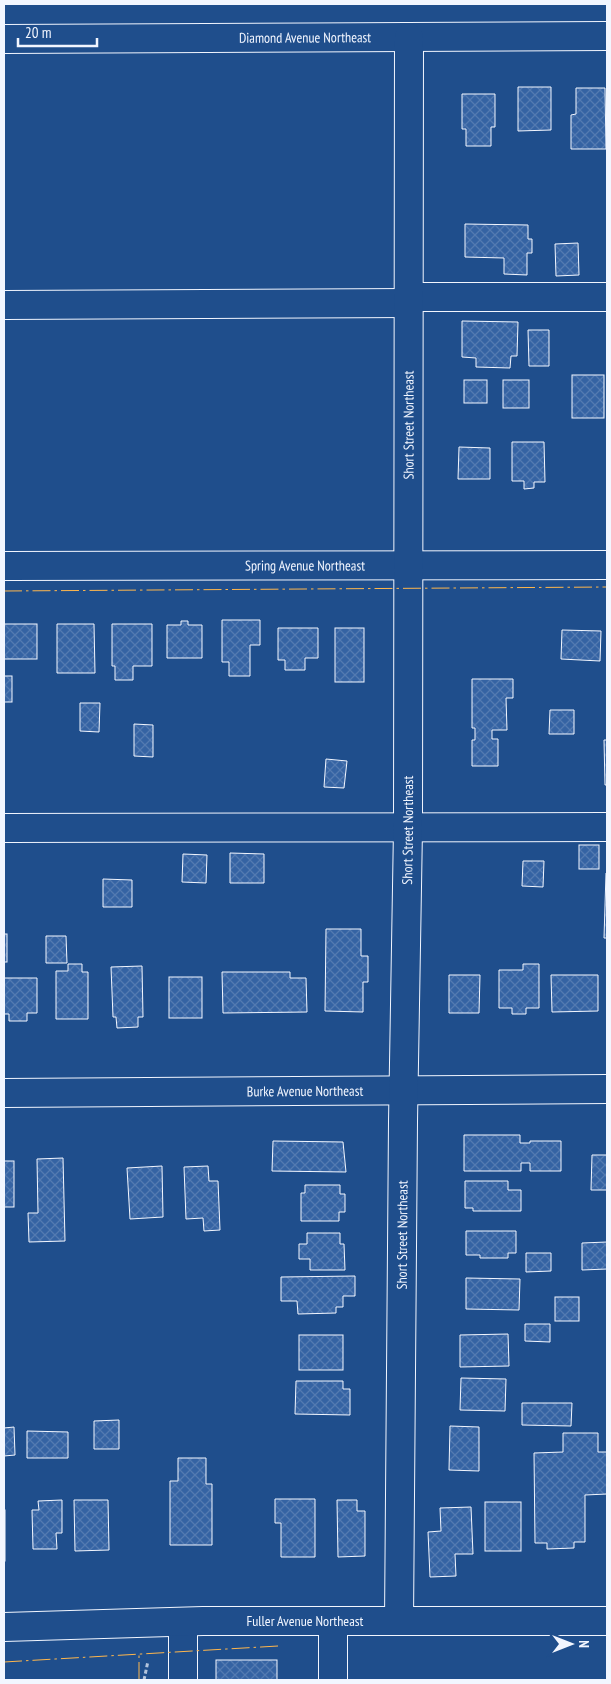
<svg xmlns="http://www.w3.org/2000/svg" width="611" height="1684" viewBox="0 0 611 1684" font-family="'PT Sans Narrow',sans-serif">
<style>
.building{fill:url(#building-cross-hatch);stroke:#f2f6ff}
.lines{fill:none;stroke-linecap:round;stroke-linejoin:round}
.minor-casing{stroke:#f2f6ff;stroke-width:30}
.major-casing{stroke:#f2f6ff;stroke-width:30}
.path{stroke:#b3c4dc;stroke-width:3;stroke-dasharray:4 2.5;stroke-linecap:butt}
.minor{stroke:#1f4e8c;stroke-width:28}
.major{stroke:#1f4e8c;stroke-width:28}
.power{stroke:#ffb74d;stroke-width:1;stroke-dasharray:18 4 2.5 4;stroke-linecap:butt}
.labels{text-anchor:middle;stroke-width:4;stroke-linejoin:round;paint-order:stroke}
.street-label{font-size:14px;fill:#f2f6ff;stroke:#1f4e8c}
</style>
<defs>
<pattern id="building-cross-hatch" width="8" height="8" patternUnits="userSpaceOnUse" patternTransform="scale(1.25)"><rect width="8" height="8" fill="#3563a3"/><path d="M0 0l8 8M0 8l8-8" fill="none" stroke="#537ab1"/></pattern>
</defs>
<rect width="100%" height="100%" fill="#1f4e8c"/>
<g class="building">
<polygon points="518,87 551,87 551,130 518,131"/>
<polygon points="576,88 605,88 606,149 571,149 571,115 576,114"/>
<polygon points="462,94 495,94 495,127 491,127 491,146 466,146 466,129 462,129"/>
<polygon points="465,224 528,225 528,239 532,239 532,253 527,253 527,275 504,274 504,258 465,257"/>
<polygon points="578,243 579,275 556,276 555,244"/>
<polygon points="462,321 518,322 517,356 511,356 510,368 476,367 476,358 462,357"/>
<polygon points="528,330 549,330 549,366 529,366"/>
<rect x="572" y="375" width="32" height="43"/>
<rect x="464" y="380" width="23" height="23"/>
<rect x="503" y="380" width="26" height="28"/>
<polygon points="512,442 544,442 545,482 534,482 534,488 524,489 524,481 512,481"/>
<polygon points="459,447 490,448 490,479 458,479"/>
<polygon points="222,620 260,620 260,645 250,645 250,676 229,676 229,662 222,662"/>
<polygon points="181,621 188,621 188,625 202,625 202,658 167,658 167,625 181,625"/>
<rect x="4" y="624" width="33" height="35"/>
<polygon points="57,624 94,624 95,673 57,673"/>
<polygon points="112,624 152,624 152,666 133,666 133,680 115,680 115,666 112,666"/>
<polygon points="278,628 318,628 318,658 305,658 305,670 285,670 285,660 278,660"/>
<rect x="335" y="628" width="29" height="54"/>
<polygon points="562,630 601,631 600,661 561,659"/>
<rect x="4" y="676" width="8" height="26"/>
<polygon points="472,679 513,679 513,698 506,698 507,730 492,730 492,739 498,739 498,766 472,766 472,740 475,740 475,728 472,728"/>
<polygon points="80,703 100,703 99,732 80,731"/>
<polygon points="550,710 574,710 574,734 549,734"/>
<polygon points="134,724 153,725 153,757 134,756"/>
<polygon points="604,740 607,740 607,785 605,785"/>
<polygon points="326,759 347,761 344,788 324,787"/>
<rect x="579" y="845" width="20" height="24"/>
<polygon points="230,853 264,854 264,883 230,883"/>
<polygon points="183,854 207,855 206,883 182,882"/>
<polygon points="523,861 544,861 543,887 522,886"/>
<polygon points="606,873 607,873 607,938 604,938"/>
<polygon points="103,879 132,880 132,907 103,907"/>
<polygon points="326,929 361,929 361,956 368,956 368,982 363,982 363,1012 325,1011"/>
<rect x="4" y="934" width="3" height="28"/>
<polygon points="46,936 66,936 67,963 46,963"/>
<polygon points="68,964 82,964 82,972 88,972 88,1019 56,1019 56,971 68,971"/>
<polygon points="523,964 539,964 539,1008 526,1008 526,1014 512,1014 512,1008 499,1008 499,970 523,970"/>
<polygon points="142,966 143,1017 138,1017 138,1027 117,1028 116,1017 113,1017 111,967"/>
<polygon points="222,972 290,972 290,978 306,978 307,1012 223,1013"/>
<polygon points="449,975 480,975 479,1013 449,1013"/>
<polygon points="551,975 598,975 598,1011 552,1012"/>
<rect x="169" y="977" width="33" height="41"/>
<polygon points="4,978 37,978 37,1013 27,1013 27,1021 9,1021 9,1014 4,1014"/>
<polygon points="464,1135 520,1135 520,1143 530,1143 530,1141 561,1141 561,1171 530,1171 530,1163 521,1163 521,1171 464,1171"/>
<polygon points="273,1141 343,1142 346,1172 272,1171"/>
<polygon points="592,1155 607,1155 607,1190 591,1190"/>
<polygon points="63,1158 65,1241 29,1242 28,1213 38,1213 37,1159"/>
<rect x="4" y="1161" width="10" height="46"/>
<polygon points="162,1166 163,1217 130,1219 127,1168"/>
<polygon points="208,1166 209,1181 218,1181 220,1230 204,1231 203,1218 186,1219 184,1167"/>
<polygon points="465,1181 508,1181 508,1190 521,1190 521,1211 473,1211 473,1208 465,1208"/>
<polygon points="305,1185 340,1185 340,1194 345,1194 345,1212 339,1212 339,1221 301,1221 301,1193 305,1193"/>
<polygon points="466,1231 516,1231 516,1253 508,1253 508,1258 480,1258 480,1255 466,1255"/>
<polygon points="307,1233 340,1233 340,1244 344,1244 345,1270 310,1270 310,1259 299,1259 299,1244 307,1244"/>
<polygon points="607,1242 607,1269 582,1270 582,1243"/>
<polygon points="526,1253 551,1253 551,1271 526,1272"/>
<polygon points="355,1276 355,1296 343,1296 343,1307 336,1307 336,1313 298,1314 297,1301 281,1301 281,1277"/>
<polygon points="466,1278 520,1279 519,1310 466,1309"/>
<rect x="555" y="1297" width="24" height="24"/>
<polygon points="525,1324 550,1324 550,1342 525,1341"/>
<polygon points="508,1334 509,1366 460,1367 460,1335"/>
<rect x="299" y="1335" width="44" height="35"/>
<polygon points="461,1378 506,1379 505,1411 460,1410"/>
<polygon points="296,1381 343,1381 343,1389 350,1389 350,1415 295,1414"/>
<polygon points="522,1403 572,1403 571,1426 522,1425"/>
<polygon points="119,1420 119,1449 94,1449 94,1421"/>
<polygon points="450,1426 479,1427 479,1471 449,1470"/>
<polygon points="14,1427 15,1455 4,1456 4,1428"/>
<polygon points="27,1431 68,1432 68,1458 27,1458"/>
<polygon points="563,1433 598,1433 598,1452 607,1452 607,1494 585,1495 585,1542 574,1542 574,1548 547,1549 547,1543 535,1543 534,1453 563,1452"/>
<polygon points="178,1458 206,1458 206,1484 212,1484 212,1545 170,1545 170,1481 178,1481"/>
<polygon points="275,1499 315,1499 315,1557 281,1557 281,1523 275,1523"/>
<polygon points="62,1500 62,1533 56,1533 57,1549 33,1549 32,1510 39,1510 38,1501"/>
<polygon points="74,1500 108,1500 109,1550 75,1551"/>
<polygon points="337,1500 357,1500 357,1511 365,1511 365,1556 338,1557"/>
<rect x="485" y="1502" width="36" height="49"/>
<polygon points="471,1507 473,1554 455,1554 456,1576 430,1577 428,1532 441,1531 440,1508"/>
<rect x="4" y="1510" width="1" height="51"/>
<rect x="216" y="1660" width="61" height="20"/>
</g>
<g class="lines">
<g class="minor-casing">
<g id="minor">
<path id="s1" d="M4 39 607 36"/>
<polyline points="408,297 607,297"/>
<polyline points="4,305 408,303"/>
<path id="s2" d="M4 566 607 565"/>
<polyline points="4,828 607,827"/>
<path id="s3" d="M4 1093 607 1089"/>
<path id="s4" d="M399 1621 403 1122 408 828 409 38"/>
<polyline points="183,1680 183,1622"/>
<polyline points="333,1680 333,1621"/>
</g>
</g>
<g class="major-casing">
<g id="major">
<path id="s5" d="M4 1627 203 1621H607"/>
</g>
</g>
<polyline class="path" points="144,1680 148,1661"/>
<use href="#minor" class="minor"/>
<use href="#major" class="major"/>
<g class="power">
<polyline points="4,591 607,587"/>
<polyline points="4,1662 278,1646"/>
<polyline points="139,1680 139,1653"/>
</g>
</g>
<g class="labels">
<g class="street-label">
<text dy="5" stroke="none"><textPath href="#s1" startOffset="301">Diamond Avenue Northeast</textPath></text>
<text dy="5" stroke="none"><textPath href="#s4" startOffset="1196">Short Street Northeast</textPath></text>
<text dy="5" stroke="none"><textPath href="#s2" startOffset="301">Spring Avenue Northeast</textPath></text>
<text dy="5" stroke="none"><textPath href="#s4" startOffset="791">Short Street Northeast</textPath></text>
<text dy="5" stroke="none"><textPath href="#s3" startOffset="301">Burke Avenue Northeast</textPath></text>
<text dy="5" stroke="none"><textPath href="#s4" startOffset="386">Short Street Northeast</textPath></text>
<text dy="5" stroke="none"><textPath href="#s5" startOffset="301">Fuller Avenue Northeast</textPath></text>
</g>
</g>
<rect width="611" height="1684" fill="none" stroke="#f2f6ff" stroke-width="10"/>
<g transform="translate(571 1644) rotate(90)" stroke="#1f4e8c" stroke-width="4" paint-order="stroke">
<path d="M0-4L9 19L0 12L-9 19Z" fill="#f2f6ff"/>
<text y="-8" font-size="14" font-weight="bold" text-anchor="middle" fill="#f2f6ff">N</text>
</g>
<path d="M18 38v8h79v-8" fill="none" stroke="#f2f6ff" stroke-width="2.5"/>
<text x="25" y="38" font-size="15" fill="#f2f6ff" stroke="#1f4e8c" stroke-width="4" paint-order="stroke">20 m</text>
</svg>
